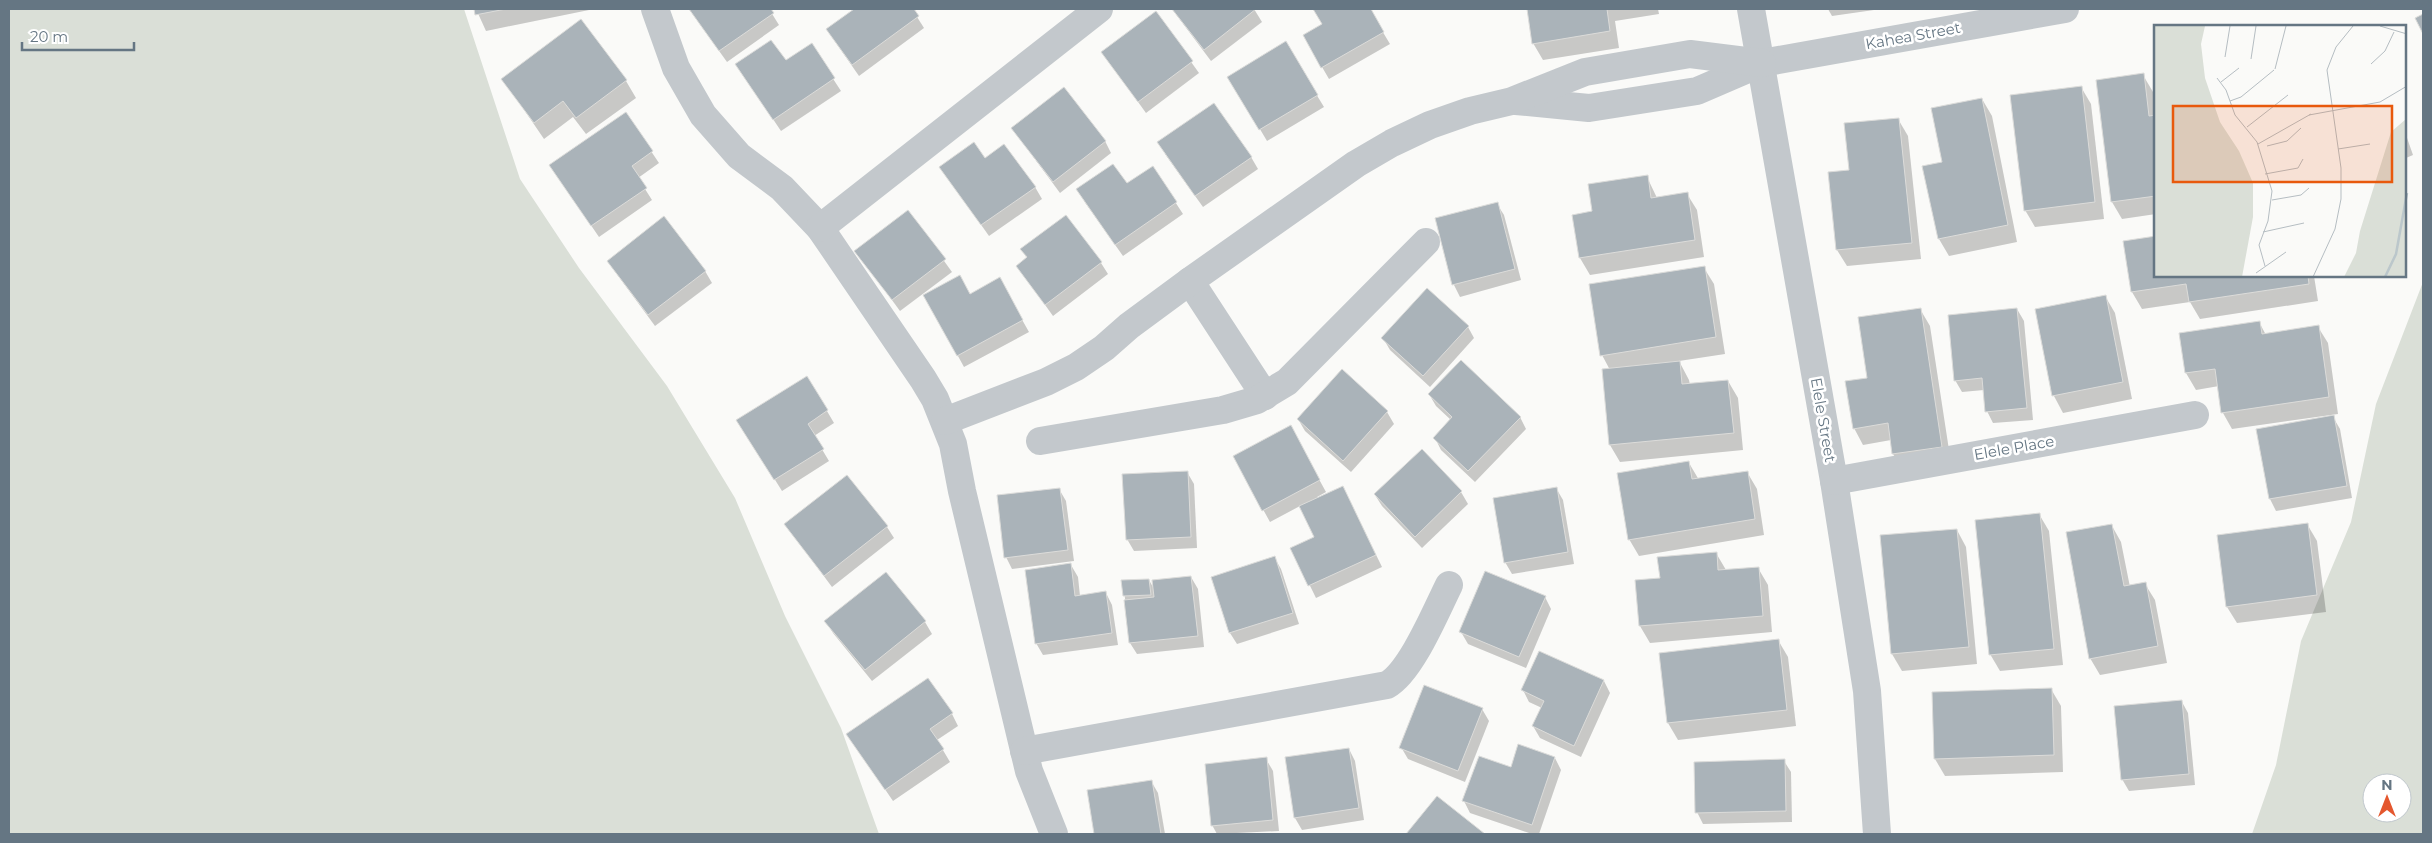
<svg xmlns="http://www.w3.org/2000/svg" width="2432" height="843" viewBox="0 0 2432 843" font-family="Montserrat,sans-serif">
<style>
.green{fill:#dadfd7;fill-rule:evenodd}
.shadow{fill:#0003}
.building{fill:#aab3b9;stroke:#dcdcda}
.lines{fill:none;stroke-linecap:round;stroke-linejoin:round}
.minor{stroke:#c3c8cc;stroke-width:28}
.labels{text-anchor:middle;stroke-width:5;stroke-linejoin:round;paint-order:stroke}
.street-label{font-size:15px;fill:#657683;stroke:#fff}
.inset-river{fill:none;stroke:#bbc7cb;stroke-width:2.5}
.inset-road{fill:none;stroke:#b5bdc2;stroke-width:1}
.view{fill:#e8590c;fill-opacity:0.15;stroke:#e8590c;stroke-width:2.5}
.inset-edge{fill:none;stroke:#657683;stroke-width:2.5}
</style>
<rect width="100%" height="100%" fill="#fafaf8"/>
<g class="green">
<polygon points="9,9 464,9 520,179 579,268 667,386 735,498 785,616 841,728 879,834 9,834"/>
<path d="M2423 282V834H2252L2276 765 2301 641 2351 522 2376 404ZM2372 783H2402V813H2372Z"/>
</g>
<g class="shadow">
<polygon points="476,9 594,9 486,31"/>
<polygon points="689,9 769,9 779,25 727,62"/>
<polygon points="856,9 912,9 924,28 859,76 827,30"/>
<polygon points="1172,9 1254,9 1262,22 1211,61"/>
<polygon points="1315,9 1369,9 1390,44 1329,79 1304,36 1324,25"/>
<polygon points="1528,9 1658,9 1659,14 1615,21 1619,48 1543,60 1533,43"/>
<polygon points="1828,9 1881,9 1832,16"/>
<polygon points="1156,13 1199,73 1146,113 1102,52"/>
<polygon points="581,21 626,81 636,98 586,134 573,117 544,139 503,79"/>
<polygon points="1285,43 1324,107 1267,141 1229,77"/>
<polygon points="811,45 841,91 781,131 744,76 786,62"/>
<polygon points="2143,75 2153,92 2156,115 2156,214 2122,219 2112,202"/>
<polygon points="2081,87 2091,104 2104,219 2035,227 2025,210"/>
<polygon points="1982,99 1992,116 2017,242 1949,256 1939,239 1924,167 1944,163"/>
<polygon points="626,114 659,163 638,178 652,200 599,237 558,177"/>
<polygon points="1898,119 1908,136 1921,259 1847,266 1837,250 1850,171"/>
<polygon points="1012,128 1105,141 1111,153 1060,193"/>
<polygon points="2406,135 2413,155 2406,158"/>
<polygon points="1165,154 1251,157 1258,169 1203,207"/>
<polygon points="984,160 1035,187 1042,199 989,236 941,168"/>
<polygon points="1153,168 1183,214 1123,256 1084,201 1127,185"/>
<polygon points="1647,177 1657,198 1687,194 1697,210 1704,257 1590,275 1580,258 1594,213"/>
<polygon points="1497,204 1504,215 1521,280 1460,297 1454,285 1436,219"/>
<polygon points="908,211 952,272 900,311 856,251"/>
<polygon points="2124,242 2156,276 2314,276 2318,301 2200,319 2190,302 2142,309 2132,292"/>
<polygon points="1022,249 1101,263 1108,274 1053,316 1018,267 1027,259"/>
<polygon points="608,262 705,271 712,283 655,326"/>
<polygon points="1704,268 1714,284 1725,354 1679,361 1689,380 1690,385 1728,381 1738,398 1743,450 1620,462 1610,445 1603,371 1610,370 1602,355"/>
<polygon points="999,279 1029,332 964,367 925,296 970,295"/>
<polygon points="2105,296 2115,313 2132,399 2063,413 2054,396 2036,310"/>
<polygon points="1920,309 1930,326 1951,463 1903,470 1893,454 1891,440 1863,445 1854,428 1869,379"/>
<polygon points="2017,309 2024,321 2033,420 1993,423 1987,411 1984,390 1962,392 1955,380"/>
<polygon points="2259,322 2266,335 2318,327 2328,343 2338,414 2232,429 2223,413 2219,386 2196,390 2186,373"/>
<polygon points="1468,327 1474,338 1430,387 1390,350 1383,338"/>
<polygon points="1342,371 1387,412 1394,424 1351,472 1305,431 1298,419"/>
<polygon points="807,377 834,423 814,436 829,461 782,491 745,432"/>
<polygon points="1429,394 1520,417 1526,429 1475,482 1441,450 1435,438 1451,420 1436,406"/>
<polygon points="2333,417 2340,429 2352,498 2276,511 2270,499 2258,430"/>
<polygon points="1297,439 1326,492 1317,497 1318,499 1343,487 1382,567 1316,598 1292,549 1315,538 1300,506 1270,522 1234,457"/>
<polygon points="1421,451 1461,492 1468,504 1422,548 1382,506 1375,495"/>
<polygon points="1689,463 1699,480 1747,472 1757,489 1764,535 1639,556 1629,539"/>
<polygon points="1187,472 1194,484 1197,548 1134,551 1127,539"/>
<polygon points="1556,488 1563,500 1574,564 1512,574 1505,562"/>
<polygon points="1059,489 1066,501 1074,561 1012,569 1006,557"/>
<polygon points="2039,514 2049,531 2063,665 2000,671 1990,654"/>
<polygon points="785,524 887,527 894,538 832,587"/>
<polygon points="2307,524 2317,541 2326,612 2237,623 2227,607"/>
<polygon points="2112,526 2121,542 2130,587 2145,584 2155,600 2167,663 2100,675 2090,658"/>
<polygon points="1957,530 1966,547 1977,664 1902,671 1892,654"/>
<polygon points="1716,553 1726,570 1758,568 1768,585 1772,632 1650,643 1640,626 1661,580"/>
<polygon points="1274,557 1281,569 1299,624 1237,644 1230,633"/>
<polygon points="1071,565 1078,577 1080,596 1106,593 1112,605 1118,645 1043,655 1036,643"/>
<polygon points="886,573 925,622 932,634 872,681 833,633 826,621"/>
<polygon points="1191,577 1198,589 1204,647 1137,654 1130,643 1123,581 1149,580 1154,589"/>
<polygon points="1545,597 1551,609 1526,668 1468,644 1461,632"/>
<polygon points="1778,640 1788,657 1796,726 1678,740 1668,723"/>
<polygon points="1540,652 1604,681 1610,693 1581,757 1540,738 1533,726 1542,708 1529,702 1523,690"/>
<polygon points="2051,689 2061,706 2063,772 1945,776 1935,759 1933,693"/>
<polygon points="2182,702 2188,713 2195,785 2129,791 2122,779"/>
<polygon points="1482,709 1489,721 1465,782 1408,759 1401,747"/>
<polygon points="952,714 958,726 937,740 950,762 893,801 848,735"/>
<polygon points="1519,746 1555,758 1561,770 1539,834 1532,834 1470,813 1464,801 1511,768"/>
<polygon points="1349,749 1355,761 1364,820 1302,830 1295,818 1286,759"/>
<polygon points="1266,759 1273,771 1279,831 1217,834 1212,825"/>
<polygon points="1784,761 1791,772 1792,822 1703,824 1697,812"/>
<polygon points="1151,781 1158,793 1165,834 1095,834 1088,791"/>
<polygon points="1437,798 1483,834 1407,834"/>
</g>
<g class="building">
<polygon points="474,9 506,9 475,15"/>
<polygon points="689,9 771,9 774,13 719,51"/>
<polygon points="854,9 914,9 919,16 852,65 826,29"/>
<polygon points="1172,9 1256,9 1204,50"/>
<polygon points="1313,9 1371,9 1384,32 1321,68 1303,35 1322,24"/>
<polygon points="1527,9 1607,9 1610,31 1532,44"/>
<polygon points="1156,11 1193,61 1138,102 1101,52"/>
<polygon points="2423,14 2423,34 2415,18"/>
<polygon points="581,19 627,80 576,118 563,101 534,123 501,79"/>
<polygon points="771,40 786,60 812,43 835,78 773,120 735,64"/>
<polygon points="1286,41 1318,95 1259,130 1227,77"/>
<polygon points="2144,73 2149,116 2156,115 2156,196 2111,202 2096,80"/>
<polygon points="2082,86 2095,202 2024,211 2010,95"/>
<polygon points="1064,87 1106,141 1053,182 1011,128"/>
<polygon points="1982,98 2008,225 1938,239 1922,166 1942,162 1931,108"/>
<polygon points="1214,103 1252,157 1195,196 1157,142"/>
<polygon points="626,112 653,151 632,166 647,188 591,226 549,165"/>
<polygon points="1899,118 1912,243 1836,250 1828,172 1849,170 1844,123"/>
<polygon points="974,142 985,158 1004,144 1036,187 981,225 939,167"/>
<polygon points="1113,164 1127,183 1153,166 1177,202 1115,245 1076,189"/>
<polygon points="1648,175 1651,198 1688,192 1695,240 1579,258 1572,215 1592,211 1588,184"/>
<polygon points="1498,202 1515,269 1452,285 1435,218"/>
<polygon points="908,210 946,259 892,300 854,251"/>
<polygon points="1066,215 1102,262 1045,305 1016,266 1027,257 1020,249"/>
<polygon points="664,216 706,271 648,315 607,261"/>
<polygon points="2156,236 2156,276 2308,276 2309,284 2189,302 2186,284 2131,292 2123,241"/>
<polygon points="1705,266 1716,337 1600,356 1589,284"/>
<polygon points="960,275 970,294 1000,277 1023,320 957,356 923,295"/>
<polygon points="1427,288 1469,326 1423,376 1381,338"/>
<polygon points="2106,295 2123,382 2052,396 2035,309"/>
<polygon points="1921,308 1942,447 1892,454 1888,423 1853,429 1845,381 1867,378 1858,317"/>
<polygon points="2017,308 2027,408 1985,412 1982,378 1954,381 1948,315"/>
<polygon points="2260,321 2262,334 2319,325 2329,397 2221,413 2215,369 2185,373 2179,333"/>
<polygon points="1461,360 1521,417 1468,471 1433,438 1452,417 1428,394"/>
<polygon points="1680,361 1682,384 1728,380 1734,433 1609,445 1602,369"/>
<polygon points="1342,369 1388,411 1343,461 1297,419"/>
<polygon points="807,376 828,410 808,424 824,449 774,480 736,420"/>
<polygon points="2334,415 2347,486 2269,499 2256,429"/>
<polygon points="1291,425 1320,480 1262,511 1233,456"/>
<polygon points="1422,449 1462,491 1415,537 1374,494"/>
<polygon points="1689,461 1692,479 1748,471 1755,519 1628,540 1617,473"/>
<polygon points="1188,471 1191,537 1126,540 1122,474"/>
<polygon points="847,475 888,526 824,576 784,524"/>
<polygon points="1343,486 1376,555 1308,586 1290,548 1314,537 1299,506"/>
<polygon points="1557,487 1568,552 1504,563 1493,498"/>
<polygon points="1060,488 1068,550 1004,558 997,495"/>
<polygon points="2040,513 2054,649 1989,655 1975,520"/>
<polygon points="2308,523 2317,595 2226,607 2217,535"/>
<polygon points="2112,524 2124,586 2146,582 2158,646 2089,659 2066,532"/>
<polygon points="1957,529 1969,647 1891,654 1880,535"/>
<polygon points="1717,552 1718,570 1759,567 1763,616 1639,626 1635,580 1660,578 1657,557"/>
<polygon points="1275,556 1293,613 1229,633 1211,577"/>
<polygon points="1071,563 1075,596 1106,591 1112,633 1035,644 1025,570"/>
<polygon points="1485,571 1546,596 1519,657 1459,632"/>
<polygon points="886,572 926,621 865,670 824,621"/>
<polygon points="1191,576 1198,636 1129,643 1124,600 1154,597 1152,580"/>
<polygon points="1149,579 1151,595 1123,596 1121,580"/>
<polygon points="1779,639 1787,710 1667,723 1659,653"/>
<polygon points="1539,651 1604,680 1574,746 1532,726 1544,701 1521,690"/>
<polygon points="928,678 953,713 930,729 944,749 885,790 846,734"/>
<polygon points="1424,685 1483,708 1458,771 1399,748"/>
<polygon points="2052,688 2054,755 1934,759 1932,692"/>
<polygon points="2182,700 2189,774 2121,780 2114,706"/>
<polygon points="1518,744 1555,757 1532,825 1462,801 1479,756 1511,767"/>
<polygon points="1349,748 1359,808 1294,818 1285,757"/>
<polygon points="1267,757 1273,820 1211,826 1205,764"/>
<polygon points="1785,759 1786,811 1695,813 1694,762"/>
<polygon points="1152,780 1161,834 1094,834 1087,790"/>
<polygon points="1437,796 1485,834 1406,834"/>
</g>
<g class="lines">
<g class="minor">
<polyline points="655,9 676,68 703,115 739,156 782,188 820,228 923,379 935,399 953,444 962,491 1029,771 1054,834"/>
<polyline points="1751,9 1834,481 1867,691 1877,834"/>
<polyline points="1516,101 1589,108 1697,91 1762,63 2065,9"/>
<polyline points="820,228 1099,9"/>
<polyline points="1190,281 1265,396"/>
<polyline points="945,421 1046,382 1076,367 1104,348 1129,326 1190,281 1356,164 1392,143 1430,125 1470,111 1512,101 1585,72 1690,54 1762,63"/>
<polyline points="1040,441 1223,410 1257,400 1287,382 1426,242"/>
<polyline points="1834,481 2195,415"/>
<path d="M1024 751 1387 685C1411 672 1436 611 1449 585"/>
</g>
</g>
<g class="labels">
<g class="street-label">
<text transform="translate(1913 36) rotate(-10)" y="5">Kahea Street</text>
<text transform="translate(1823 420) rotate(80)" y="5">Elele Street</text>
<text transform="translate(2014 448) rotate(-10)" y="5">Elele Place</text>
</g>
</g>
<g transform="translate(2154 25)">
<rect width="252" height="252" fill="#fafaf8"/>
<path d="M0 1H51L47 19 51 53 66 97 85 126 99 158V192L88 252H0ZM252 94V252H190L202 228 206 206 237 107Z" fill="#dadfd7"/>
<path class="inset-river" d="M231 252 242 229 253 168"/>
<path class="inset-road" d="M226 1 253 9M71 32 76 1M97 34 102 1M217 39 231 26 240 7M121 44 132 1M63 53 72 65 81 90 103 117 118 166 114 196 105 220 111 241M67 57 85 43M76 76 87 72 120 45M155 90 226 77 253 61M93 102 134 70M104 119 157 89M113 121 133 116 147 103M184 124 216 119M111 149 144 143 149 134M118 175 147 170 155 163M109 207 150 198M102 248 132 227M159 252 181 204 187 174V143L173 45 182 22 199 1"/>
<path class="view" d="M19 81H238V157H19Z"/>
<rect width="252" height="252" class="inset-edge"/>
</g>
<rect width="2432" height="843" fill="none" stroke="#657683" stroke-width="20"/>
<g transform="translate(2387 798)"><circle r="24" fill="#ffffff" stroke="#c1c8cd"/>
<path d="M0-4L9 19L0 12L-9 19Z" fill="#e4572e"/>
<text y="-8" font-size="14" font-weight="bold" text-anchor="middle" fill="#657683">N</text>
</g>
<path d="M22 42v8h112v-8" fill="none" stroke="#657683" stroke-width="2.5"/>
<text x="30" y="42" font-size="15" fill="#657683" stroke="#ffffff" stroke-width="4" paint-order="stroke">20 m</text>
</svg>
